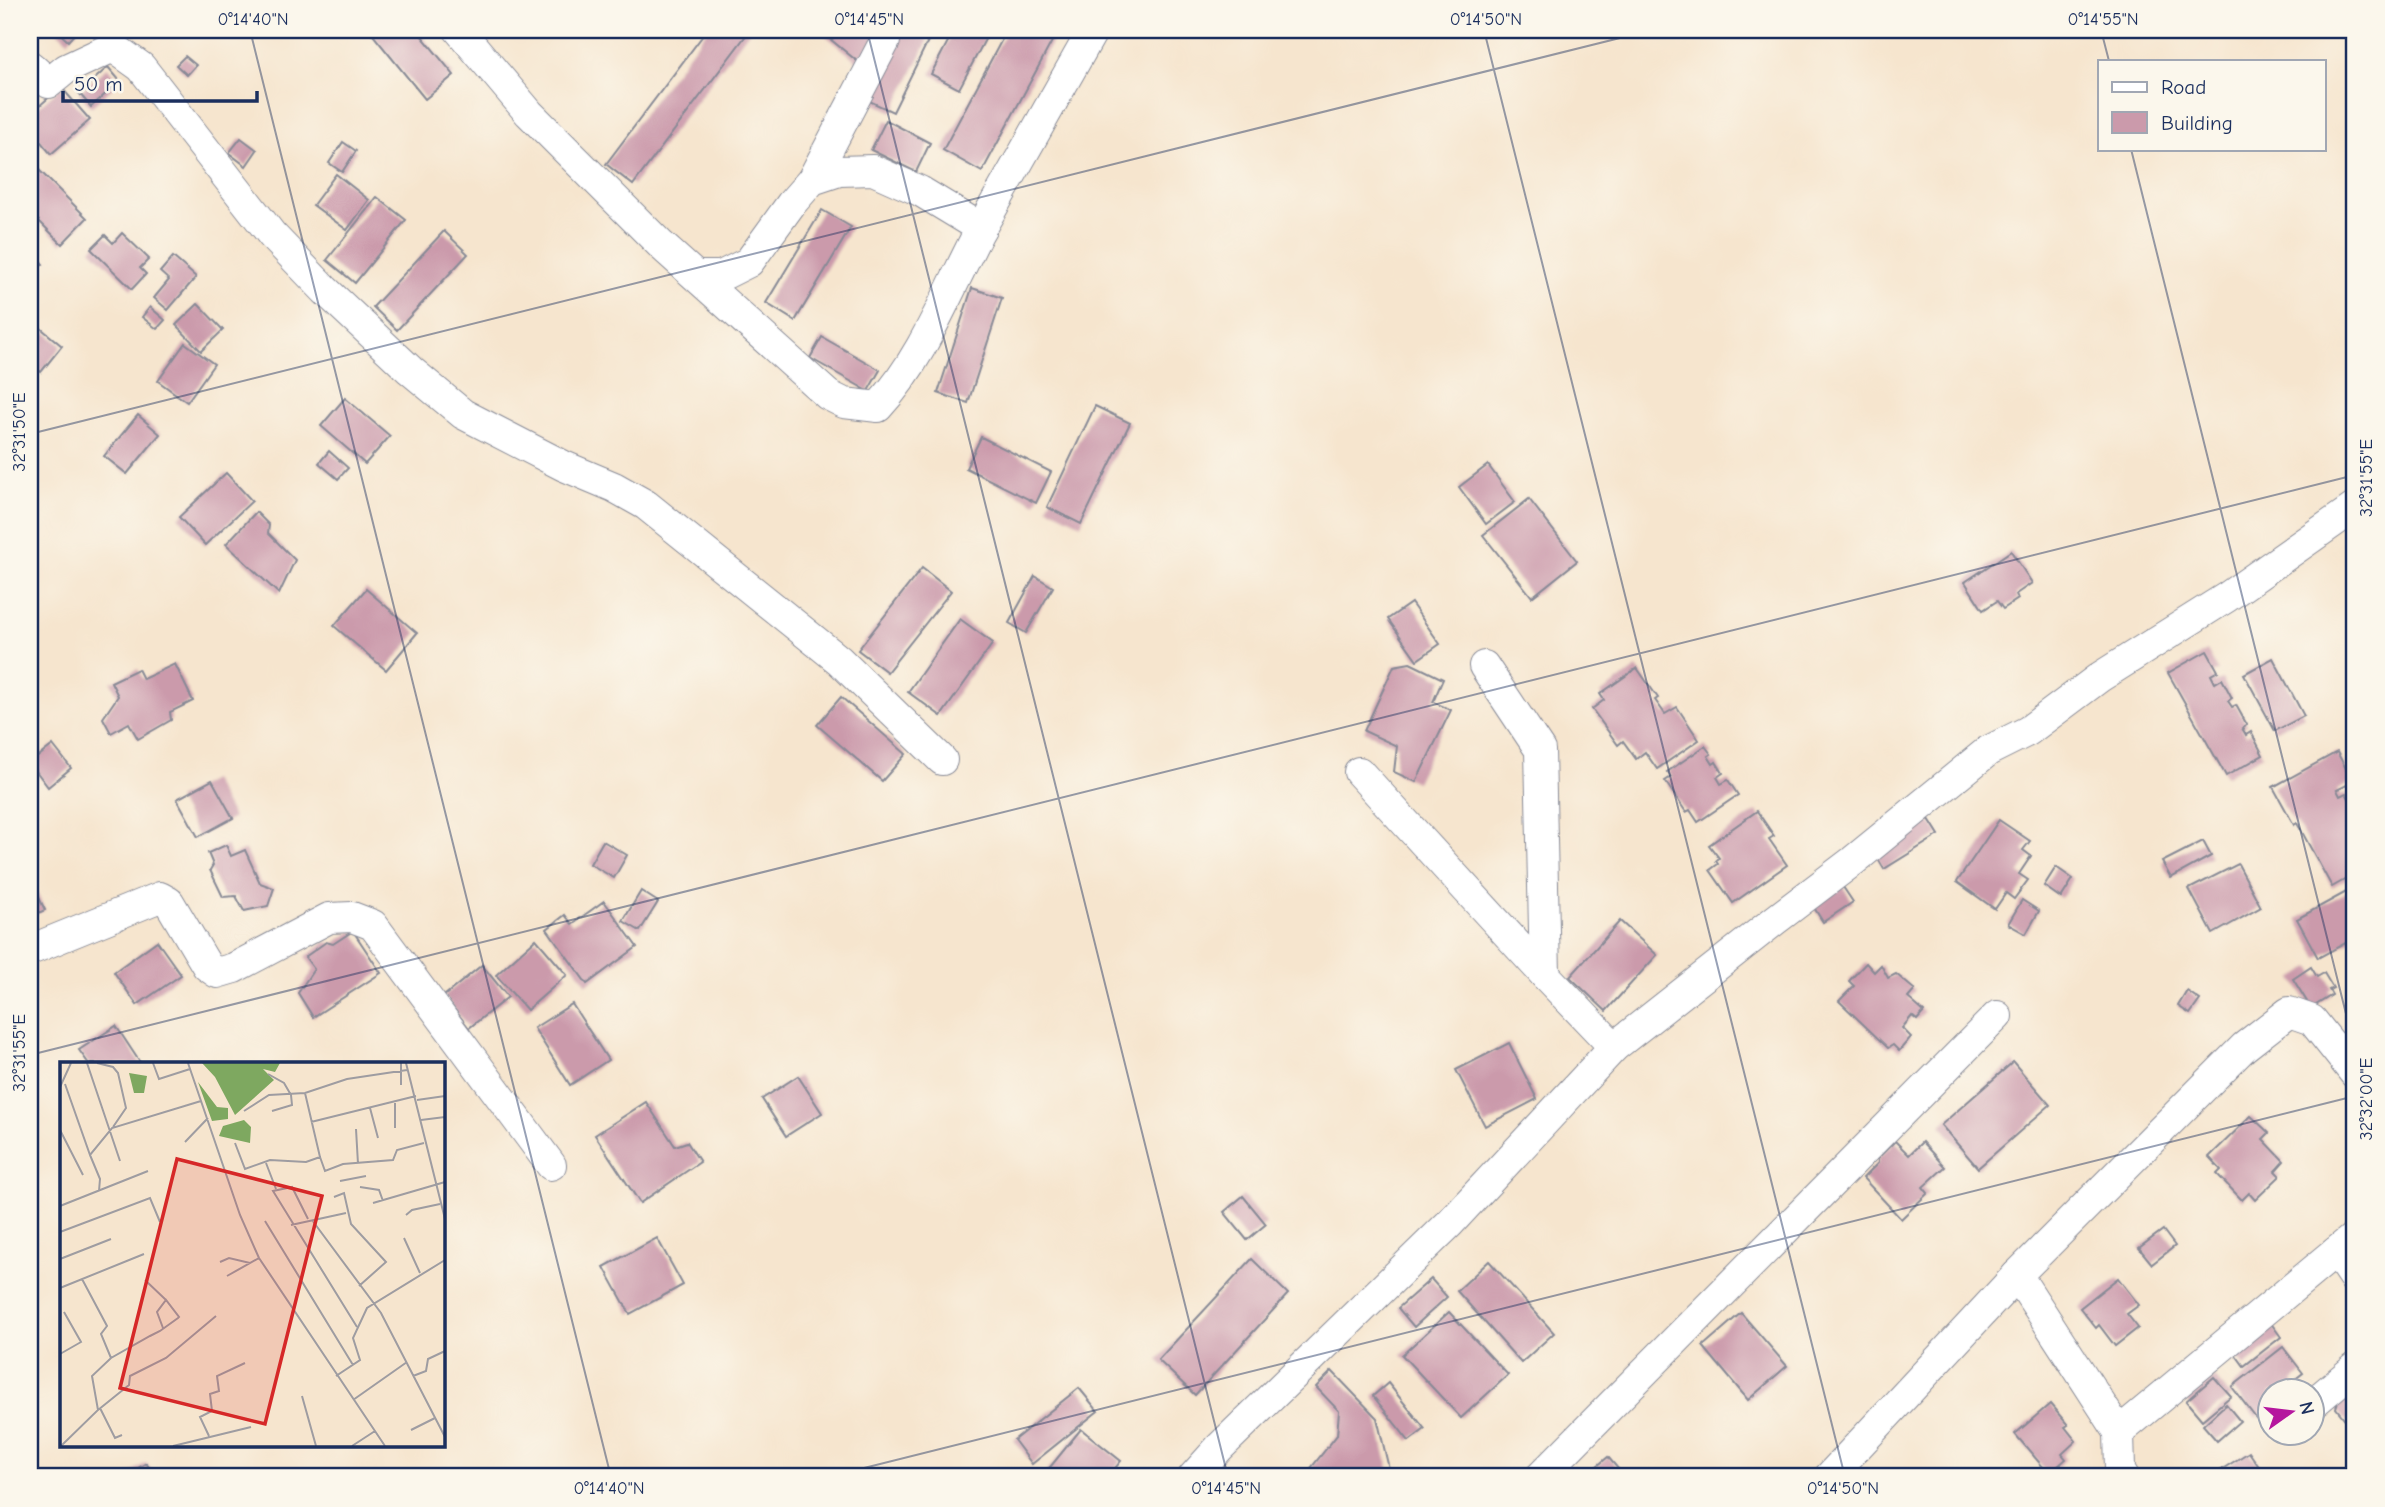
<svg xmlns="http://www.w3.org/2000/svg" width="2385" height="1507" viewBox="0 0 2385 1507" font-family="'Comic Neue',sans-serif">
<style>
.building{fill:#cb9aab}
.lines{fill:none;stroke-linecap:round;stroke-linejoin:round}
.minor-casing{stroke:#888a96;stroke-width:32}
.minor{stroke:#fff;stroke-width:30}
.ticks{fill:none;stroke:#1b2f5e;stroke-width:2;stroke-opacity:0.45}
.inset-road{fill:none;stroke:#9e9ca1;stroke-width:2}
.view{fill:#d62828;fill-opacity:0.15;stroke:#d62828;stroke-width:3.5}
.inset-edge{fill:none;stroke:#1b2f5e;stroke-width:3.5}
.neatline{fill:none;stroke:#1b2f5e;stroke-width:2.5}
.ticks-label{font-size:18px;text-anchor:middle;fill:#1b2f5e}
</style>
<rect width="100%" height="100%" fill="#fbf7ec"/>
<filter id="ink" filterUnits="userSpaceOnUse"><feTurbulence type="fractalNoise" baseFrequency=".0143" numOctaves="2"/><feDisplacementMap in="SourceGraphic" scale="14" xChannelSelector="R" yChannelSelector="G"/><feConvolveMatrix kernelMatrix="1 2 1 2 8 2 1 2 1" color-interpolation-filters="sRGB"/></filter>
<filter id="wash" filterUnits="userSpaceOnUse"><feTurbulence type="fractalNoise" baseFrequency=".00686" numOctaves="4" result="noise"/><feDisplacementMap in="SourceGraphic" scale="28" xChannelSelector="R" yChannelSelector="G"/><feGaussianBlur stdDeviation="1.57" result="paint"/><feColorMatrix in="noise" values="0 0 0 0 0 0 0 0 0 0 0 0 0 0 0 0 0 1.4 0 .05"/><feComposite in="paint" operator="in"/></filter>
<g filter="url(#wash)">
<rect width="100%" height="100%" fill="#f6e5ce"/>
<g id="blocks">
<g class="building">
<polygon points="56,30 78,30 68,41"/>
<polygon points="369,30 417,30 454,75 425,99"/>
<polygon points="707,30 750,30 633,185 606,164"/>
<polygon points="819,30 866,30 876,38 857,61"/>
<polygon points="899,30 908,30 928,41 893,112 865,99"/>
<polygon points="954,30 990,30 959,89 931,74"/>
<polygon points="1007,30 1053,30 1057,32 982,172 943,150"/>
<polygon points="185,56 196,65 187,75 176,65"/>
<polygon points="108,67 120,81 91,107 79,93"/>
<polygon points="61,87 90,120 51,154 30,129 30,114"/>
<polygon points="886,120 930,143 916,172 871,150"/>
<polygon points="241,138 257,150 246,166 229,153"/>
<polygon points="343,142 356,151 342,172 329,163"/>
<polygon points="30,161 87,218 62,244 30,212"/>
<polygon points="336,174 369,200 347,230 313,205"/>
<polygon points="377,197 406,220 355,283 327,260"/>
<polygon points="822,210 851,227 795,321 766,303"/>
<polygon points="444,231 468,254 397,330 373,307"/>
<polygon points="122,233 149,259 140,268 146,274 132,289 91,249 105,235 113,243"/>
<polygon points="31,249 43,264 30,274 30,250"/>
<polygon points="173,257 196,277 168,310 154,298 169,280 160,272"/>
<polygon points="972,288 1002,298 968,403 938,393"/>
<polygon points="198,304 223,330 201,351 176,325"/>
<polygon points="150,307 165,320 157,329 142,317"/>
<polygon points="30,319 62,346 41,372 30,363"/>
<polygon points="822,337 880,370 868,391 810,358"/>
<polygon points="185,343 214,364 187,402 158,381"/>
<polygon points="345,398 390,436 365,464 321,426"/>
<polygon points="1095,406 1130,423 1081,524 1047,507"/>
<polygon points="138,415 160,434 127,474 104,456"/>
<polygon points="981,437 1051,472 1036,503 966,468"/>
<polygon points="329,451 348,468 338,479 319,463"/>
<polygon points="1488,465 1515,502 1486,524 1459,487"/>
<polygon points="226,473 252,501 205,545 179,517"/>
<polygon points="1529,499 1577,561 1532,597 1483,535"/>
<polygon points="256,512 269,525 268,533 295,560 279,594 226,544"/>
<polygon points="2011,551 2032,583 2016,594 2018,599 2003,609 1997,601 1983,610 1965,582"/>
<polygon points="922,568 951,591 887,672 858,650"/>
<polygon points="1035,576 1053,587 1026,633 1009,623"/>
<polygon points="366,589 417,633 386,670 334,626"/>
<polygon points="1411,603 1440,644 1417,660 1388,619"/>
<polygon points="960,619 993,643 941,716 908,692"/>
<polygon points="2207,651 2218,671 2211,675 2215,683 2222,679 2232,698 2228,701 2232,707 2236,705 2247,725 2242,728 2246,735 2251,732 2263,755 2226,776 2168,673"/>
<polygon points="2273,658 2304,716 2275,731 2244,674"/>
<polygon points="1410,663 1443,679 1433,702 1451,710 1416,782 1394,772 1397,746 1364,731 1394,666"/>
<polygon points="175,664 193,701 170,712 171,720 138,739 129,723 111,733 103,718 118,696 111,682 138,669 143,679"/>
<polygon points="1637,668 1658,698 1655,700 1665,714 1677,707 1699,740 1657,769 1645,752 1636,759 1623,741 1618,745 1592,709 1604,700 1600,694"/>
<polygon points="841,697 906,754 882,781 817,725"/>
<polygon points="53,745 71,768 48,787 30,763"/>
<polygon points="1705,746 1711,754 1708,756 1713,764 1716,762 1723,773 1717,777 1721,784 1728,780 1738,795 1698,822 1690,810 1686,812 1665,781 1671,777 1667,772"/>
<polygon points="2337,752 2353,782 2337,790 2340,796 2346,793 2355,809 2355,821 2352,823 2355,828 2355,874 2332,887 2297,823 2294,825 2273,787"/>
<polygon points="212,780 233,818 198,837 177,799"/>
<polygon points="1757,811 1774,836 1769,839 1787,865 1733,903 1710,870 1718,864 1716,861 1719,858 1709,845"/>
<polygon points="1929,819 1939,835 1884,869 1874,852"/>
<polygon points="1999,820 2030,841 2023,850 2031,856 2019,874 2028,880 2014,899 2006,893 1995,909 1957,882"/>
<polygon points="603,841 627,855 614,878 590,864"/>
<polygon points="2203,841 2211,856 2171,878 2162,862"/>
<polygon points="226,845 231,856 245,850 260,883 274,888 268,906 244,911 236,896 223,897 210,870 213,865 208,853"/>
<polygon points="2238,864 2261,907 2213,934 2189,889"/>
<polygon points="2056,867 2073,879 2061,898 2044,886"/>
<polygon points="30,879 45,910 30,917"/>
<polygon points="1839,881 1853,902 1823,922 1810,901"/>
<polygon points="2350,890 2355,900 2355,938 2318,958 2297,919"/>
<polygon points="641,891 658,902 640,931 623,921"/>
<polygon points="2022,900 2039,911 2026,934 2008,924"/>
<polygon points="604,901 637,947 587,984 547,929 565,915 572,924"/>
<polygon points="1620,921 1657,955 1606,1011 1570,977"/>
<polygon points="353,931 381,973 313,1017 298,993 314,969 305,957 326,942 333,944"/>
<polygon points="536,939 567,975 527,1010 496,975"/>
<polygon points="157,941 181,975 137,1005 114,972"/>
<polygon points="1866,963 1874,972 1881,965 1888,978 1896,974 1915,990 1908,998 1924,1012 1917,1020 1912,1016 1902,1028 1911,1037 1899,1051 1893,1045 1888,1048 1839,1001 1854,986 1849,981"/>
<polygon points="482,965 508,997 469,1028 444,996"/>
<polygon points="2311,967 2317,977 2324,973 2333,988 2329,990 2332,995 2311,1008 2293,979"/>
<polygon points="2187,991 2200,1000 2190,1014 2178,1006"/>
<polygon points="572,1004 608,1060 570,1085 534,1028"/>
<polygon points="116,1026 141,1064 89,1064 79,1050"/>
<polygon points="1509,1043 1537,1099 1485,1126 1456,1070"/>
<polygon points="2013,1062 2050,1105 1978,1168 1941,1125"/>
<polygon points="798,1076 822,1113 786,1136 762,1099"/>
<polygon points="646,1102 675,1146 687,1142 700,1162 640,1203 595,1135"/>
<polygon points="2251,1116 2269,1133 2263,1139 2284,1161 2275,1171 2280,1176 2255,1200 2249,1193 2242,1200 2217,1174 2221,1170 2209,1157"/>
<polygon points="1895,1141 1909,1155 1922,1142 1945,1167 1923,1187 1928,1193 1901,1219 1863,1178 1878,1163 1878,1158"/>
<polygon points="1243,1196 1266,1224 1247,1240 1224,1212"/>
<polygon points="2163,1230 2175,1246 2152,1264 2139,1248"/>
<polygon points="657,1238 683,1285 630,1314 604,1267"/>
<polygon points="1252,1259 1288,1294 1195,1395 1158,1360"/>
<polygon points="1489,1261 1554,1333 1521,1363 1457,1291"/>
<polygon points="2118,1278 2139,1305 2127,1314 2138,1328 2115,1346 2099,1325 2096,1328 2080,1308"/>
<polygon points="1431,1279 1447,1297 1414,1327 1398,1308"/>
<polygon points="1449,1312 1508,1375 1461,1418 1402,1355"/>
<polygon points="1741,1313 1787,1366 1748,1400 1703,1346"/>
<polygon points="2270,1322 2281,1337 2244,1366 2233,1351"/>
<polygon points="2283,1347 2303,1373 2293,1381 2300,1392 2270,1392 2270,1407 2256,1418 2232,1387"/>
<polygon points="1332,1371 1377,1418 1391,1477 1304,1477 1337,1435 1339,1411 1316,1387"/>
<polygon points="2214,1377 2231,1396 2202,1420 2186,1401"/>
<polygon points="1388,1383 1425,1429 1409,1441 1373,1396"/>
<polygon points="2355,1385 2355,1432 2336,1408 2339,1398"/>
<polygon points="1079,1388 1098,1411 1032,1464 1014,1440"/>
<polygon points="2050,1404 2068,1425 2065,1427 2076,1441 2062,1454 2066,1459 2049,1474 2015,1434"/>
<polygon points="2226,1404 2240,1421 2217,1441 2203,1425"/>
<polygon points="1081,1429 1121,1461 1108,1477 1042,1477"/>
<polygon points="2249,1452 2266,1477 2210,1477"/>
<polygon points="1608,1457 1625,1477 1584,1477"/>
<polygon points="146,1463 156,1477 124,1477"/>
</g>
</g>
</g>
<g filter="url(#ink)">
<use href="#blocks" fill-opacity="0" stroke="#888a96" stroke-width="2"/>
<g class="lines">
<g class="minor-casing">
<g id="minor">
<path d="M459 30 529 113 661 245 828 395 844 403 878 407C923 359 950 286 981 228L920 191 873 170 839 171 812 180 791 204 749 262 721 276H696"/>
<polyline points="30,66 49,83 66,69 113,47 141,67 272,235 325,290 410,370 463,414 564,466 614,487 646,505 839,660 942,760"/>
<polyline points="812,180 885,41"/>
<polyline points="981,228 1093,30"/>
<polyline points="1484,666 1540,750 1545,975"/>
<polyline points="1359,772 1545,975 1614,1047"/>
<polyline points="30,950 160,897 169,902 207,966 217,973 234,968 329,918 352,917 373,925 551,1165"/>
<polyline points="2336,1252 2355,1280"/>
<polyline points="2017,1275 2119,1432 2120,1470 2124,1477"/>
<polyline points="2317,1400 2355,1368"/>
<polyline points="2119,1432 2355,1236"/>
<polyline points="1193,1477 1219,1448 1449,1224 1614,1047 1774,921 1853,861 1988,751 2028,731 2100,677 2227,597 2355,507"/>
<polyline points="1540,1477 1997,1016"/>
<polyline points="1829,1477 2017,1275 2244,1047 2289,1012 2312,1020 2355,1074"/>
</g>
</g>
<use href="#minor" class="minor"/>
</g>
</g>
<path class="ticks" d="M250 30 611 1477M867 30 1228 1477M1484 30 1845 1477M2101 30 2109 61M2131 149 2355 1050M30 434 1652 30M30 1055 2355 475M828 1477 2355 1096"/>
<g transform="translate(60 1062)">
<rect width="385" height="385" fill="#f6e5ce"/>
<path d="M142 1H220L215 10 203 7 214 18 175 53 155 15ZM69 11 87 14 84 31H74ZM138 20 157 45 168 46V57L152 59ZM184 58 191 65 190 81 159 74 163 64Z" fill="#7ea860"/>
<path class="inset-road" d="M27 1 60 99M37 1 53 5 58 11 66 46 53 65M93 1 99 17 130 7M128 1 180 153 199 196 325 384M341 1V23V1M346 1 385 157M208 12 224 21 231 33 232 43 212 49M5 22 30 93 52 66 141 39M0 25 11 1M357 38 385 34M310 46 318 76M184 49 209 33 245 31 287 17 347 8M361 58 385 55M251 60 356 34M335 66V39M296 67 298 102M0 68 23 113M125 80 148 56M175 81 185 107 210 98 246 100 260 95 245 31M30 93 40 117 39 129M260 95 265 109 283 102 333 98 337 88 364 81M206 101 216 127M280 119 306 114M300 125 319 128 323 139M274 135 284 131 291 162 326 200 299 224M313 141 385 120M0 144 88 109M346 153 352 148 380 142M248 157 232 125 213 129 297 265M252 158 321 251 385 375M205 159 293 303M231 163 286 151M0 170 90 136 100 160M344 176 360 211M0 197 51 177M160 200 169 196 190 201M167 214 199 196M22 217 47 264 41 272 51 296M85 218 106 238M0 226 84 192M0 292 21 280 4 250M276 314 300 298 293 276 307 246 385 198M353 314 366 309 368 297 385 289M242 334 256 384M293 338 347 300M40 346 55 376 62 373M38 348 69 323 70 314 106 296 156 254M351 368 375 356M149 374 140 355 152 349 150 332 159 329 157 314 185 301M1 384 38 348 32 314 51 296 90 274 100 269 118 256 119 255 106 238 97 250 103 266M113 384 191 365M292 384 315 369"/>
<path class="view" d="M117 97 262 134 205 362 60 326Z"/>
<rect width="385" height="385" class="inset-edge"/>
</g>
<rect width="2385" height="1507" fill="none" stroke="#fbf7ec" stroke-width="77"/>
<rect x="2098" y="60" width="228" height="91" fill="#fbf7ec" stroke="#a1a7b3" stroke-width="2"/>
<rect x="2112" y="82" width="35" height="10" fill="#ffffff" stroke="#a1a7b3" stroke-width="2"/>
<text x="2161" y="94" font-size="21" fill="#1b2f5e">Road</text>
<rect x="2112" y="112" width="35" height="21" fill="#cb9aab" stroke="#a1a7b3" stroke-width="2"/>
<text x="2161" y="130" font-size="21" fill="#1b2f5e">Building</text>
<g transform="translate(2291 1412) rotate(76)"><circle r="33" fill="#fbf7ec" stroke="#a1a7b3" stroke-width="2"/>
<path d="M0-5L12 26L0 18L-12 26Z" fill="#b5179e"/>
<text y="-10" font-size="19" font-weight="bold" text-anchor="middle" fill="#1b2f5e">N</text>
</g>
<path d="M63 91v10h194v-10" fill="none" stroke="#1b2f5e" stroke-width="3.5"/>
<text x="74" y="91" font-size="21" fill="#1b2f5e" stroke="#fbf7ec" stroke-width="5" paint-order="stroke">50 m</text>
<rect x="38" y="38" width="2308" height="1430" class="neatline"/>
<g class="ticks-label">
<text x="253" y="25">0°14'40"N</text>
<text x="869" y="25">0°14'45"N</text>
<text x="1486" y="25">0°14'50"N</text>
<text x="2103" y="25">0°14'55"N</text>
<text transform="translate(19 432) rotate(-90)" y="6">32°31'50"E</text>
<text transform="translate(2366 478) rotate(-90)" y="6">32°31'55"E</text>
<text transform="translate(19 1053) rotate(-90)" y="6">32°31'55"E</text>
<text transform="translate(2366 1099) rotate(-90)" y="6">32°32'00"E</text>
<text x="609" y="1494">0°14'40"N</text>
<text x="1226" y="1494">0°14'45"N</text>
<text x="1843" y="1494">0°14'50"N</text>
</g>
</svg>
